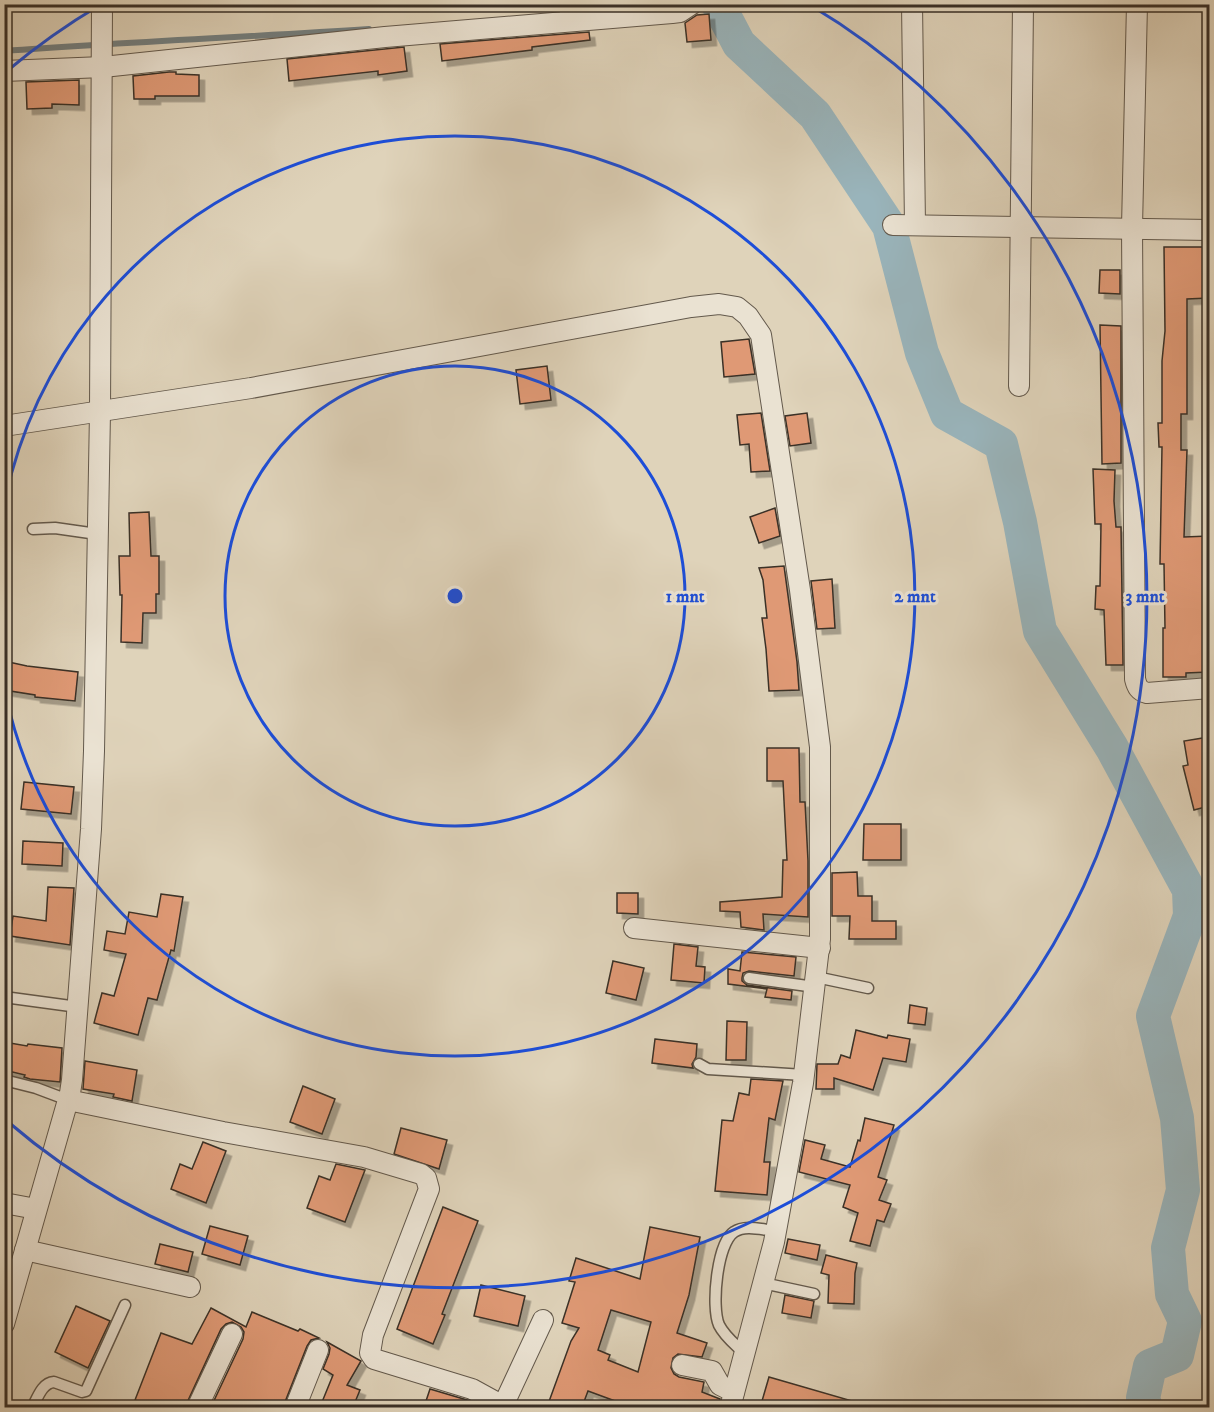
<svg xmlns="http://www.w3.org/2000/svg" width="1214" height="1412" viewBox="0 0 1214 1412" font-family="'IM FELL DW Pica',serif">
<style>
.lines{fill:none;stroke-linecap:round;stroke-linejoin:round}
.stream{stroke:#737f80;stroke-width:6}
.river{stroke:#99b4bb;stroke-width:34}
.building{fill:#df9975;stroke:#3a3027;stroke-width:1.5;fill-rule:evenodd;filter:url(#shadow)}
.service-casing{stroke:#63594c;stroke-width:13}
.minor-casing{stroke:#63594c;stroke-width:22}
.service{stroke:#eae2d2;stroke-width:10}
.minor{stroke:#eae2d2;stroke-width:20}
.ring{fill:none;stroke:#1d4ed8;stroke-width:3}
.centre{fill:#1d4ed8;stroke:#eae2d2;stroke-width:3}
.ring-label{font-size:18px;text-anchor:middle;font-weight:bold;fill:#1d4ed8;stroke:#eae2d2;stroke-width:6;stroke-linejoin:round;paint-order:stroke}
</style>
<defs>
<filter id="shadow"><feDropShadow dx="5.5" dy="5.5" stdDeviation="0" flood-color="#0004"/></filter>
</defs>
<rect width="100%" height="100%" fill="#dfd3ba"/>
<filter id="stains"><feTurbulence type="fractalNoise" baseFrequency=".00333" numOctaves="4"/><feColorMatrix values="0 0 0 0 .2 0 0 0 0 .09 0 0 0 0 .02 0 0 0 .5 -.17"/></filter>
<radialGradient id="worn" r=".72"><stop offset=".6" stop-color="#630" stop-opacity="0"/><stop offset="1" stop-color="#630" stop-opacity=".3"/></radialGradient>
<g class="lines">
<path class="stream" d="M4 51C126 42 248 37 369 29"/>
<polyline class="river" points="718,4 739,44 815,115 889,226 922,353 947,414 1001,444 1020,522 1040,631 1112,748 1189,890 1190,916 1153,1016 1177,1118 1183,1190 1168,1248 1172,1294 1185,1321 1177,1355 1150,1366 1143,1398 1146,1408"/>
</g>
<g class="building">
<polygon points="709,14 711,40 687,42 685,23 697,15"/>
<polygon points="589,32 590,40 532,47 532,50 442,61 440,44"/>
<polygon points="404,47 407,71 378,75 378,71 289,81 287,59"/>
<polygon points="169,72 176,72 176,74 199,75 199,96 155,96 155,99 134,99 133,76"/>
<polygon points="79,80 79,105 52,104 52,108 27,109 26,82"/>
<polygon points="1164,247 1209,247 1209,298 1187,299 1187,414 1181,414 1181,450 1187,450 1184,537 1209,536 1209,672 1186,673 1186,677 1163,677 1163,628 1165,628 1164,564 1160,564 1162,447 1159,447 1158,423 1162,423 1162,361 1165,331"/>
<polygon points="1100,270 1120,270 1120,294 1099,293"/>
<polygon points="1100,325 1121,326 1121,463 1102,464"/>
<polygon points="749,339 755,374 724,377 721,342"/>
<polygon points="547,366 551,400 520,404 516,370"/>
<polygon points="761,413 770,471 751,472 749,444 740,445 737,415"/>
<polygon points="807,413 811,443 790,446 785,416"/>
<polygon points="1093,469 1115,470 1114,501 1116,527 1121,527 1123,665 1106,665 1104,610 1095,609 1096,586 1100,586 1101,524 1095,524"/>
<polygon points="775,508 780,536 759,543 750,517"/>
<polygon points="149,512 151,556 159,556 159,594 156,594 156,613 143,613 142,643 121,642 122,595 120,595 119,556 130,556 129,513"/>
<polygon points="784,566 797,662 799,690 769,691 766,649 762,618 767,618 763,580 759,568"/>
<polygon points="832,579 835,628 817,629 811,581"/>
<polygon points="4,661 27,666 78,672 75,701 35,697 35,695 4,690"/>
<polygon points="1209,737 1209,806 1194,810 1183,766 1188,765 1184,741"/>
<polygon points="767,748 799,748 800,802 805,802 808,861 808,917 763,914 764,930 741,927 740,912 720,911 720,902 782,897 783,860 787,860 783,781 767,781"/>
<polygon points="24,782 74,787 71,814 21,809"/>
<polygon points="864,824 901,824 901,860 863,860"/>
<polygon points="23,841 63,843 62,866 22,864"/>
<polygon points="857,872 858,896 872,896 872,921 896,921 896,939 849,939 850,916 832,916 832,873"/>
<polygon points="48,887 74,888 70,945 10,936 13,916 46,921"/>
<polygon points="617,893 638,893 638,914 617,913"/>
<polygon points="161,894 183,897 174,951 171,950 157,1000 148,998 138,1035 94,1023 102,993 114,996 126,954 104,950 107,931 125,934 129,912 157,917"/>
<polygon points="674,944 698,947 696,966 705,967 704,983 671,980"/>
<polygon points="742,952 796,957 794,976 749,971 743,973 742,978 742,981 747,985 792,991 791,1000 765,997 767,989 728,984 728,969 740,971"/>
<polygon points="613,961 644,968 636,1000 606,993"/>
<polygon points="910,1005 927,1008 925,1025 908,1023"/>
<polygon points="727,1021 747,1022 746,1060 726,1060"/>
<polygon points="856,1030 887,1038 888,1035 910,1039 906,1062 883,1058 873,1090 834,1078 834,1089 816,1089 817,1064 838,1064 841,1055 850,1058"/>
<polygon points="655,1039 697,1044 696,1057 692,1064 693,1068 652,1063"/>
<polygon points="4,1042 27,1046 28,1044 62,1048 60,1082 30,1079 24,1077 25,1075 4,1070"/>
<polygon points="85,1061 137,1070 132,1101 113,1097 114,1094 83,1089"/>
<polygon points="751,1079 783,1081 775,1120 769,1118 764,1162 770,1162 767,1195 715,1191 722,1120 733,1121 739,1093 749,1095"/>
<polygon points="303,1086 335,1099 322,1134 290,1122"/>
<polygon points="865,1118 894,1125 878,1177 887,1180 879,1200 891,1204 884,1222 877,1220 870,1246 850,1241 858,1213 843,1207 850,1185 799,1172 805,1140 825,1145 821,1159 850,1167 858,1140 860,1141"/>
<polygon points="401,1128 447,1140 439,1169 394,1154"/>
<polygon points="203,1142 226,1151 206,1203 171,1189 180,1164 192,1169"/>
<polygon points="336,1164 365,1170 345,1222 307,1208 319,1176 330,1180"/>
<polygon points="443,1207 478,1221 442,1314 445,1315 433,1344 397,1329"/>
<polygon points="210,1226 248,1236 240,1265 202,1254"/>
<path d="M650 1227 700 1237 689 1295 677 1333 707 1343 702 1357 678 1354 673 1358 671 1368 674 1374 679 1377 704 1382 702 1392 720 1399 718 1407H642L627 1403 626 1405 588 1391 582 1407H547L571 1341 579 1328 562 1323 575 1282 569 1281 576 1258 640 1279ZM611 1310 651 1322 638 1372 608 1360 610 1355 598 1350Z"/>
<polygon points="788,1239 820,1245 817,1260 785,1253"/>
<polygon points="160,1244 193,1252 188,1272 155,1264"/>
<polygon points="826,1255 857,1263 855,1273 854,1304 828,1303 829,1275 821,1273"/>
<polygon points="481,1285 525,1296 518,1326 474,1316"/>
<polygon points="785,1295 814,1301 811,1318 782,1313"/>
<polygon points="76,1306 110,1321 88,1368 55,1352"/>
<polygon points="211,1308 246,1327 252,1312 298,1331 300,1329 319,1338 311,1340 307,1346 283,1407 211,1407 243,1339 244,1332 241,1327 232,1322 226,1324 221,1329 185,1407 154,1407 135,1400 161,1333 192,1344"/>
<polygon points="327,1342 361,1361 347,1385 360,1390 353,1407 320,1407 333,1375 323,1369 329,1354 330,1348"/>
<polygon points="769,1377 859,1403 859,1407 784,1407 762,1401"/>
<polygon points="430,1389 467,1400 481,1407 424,1407"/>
</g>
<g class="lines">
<g class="service-casing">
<g id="service">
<polyline points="564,4 566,21"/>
<polyline points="33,529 55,528 97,534"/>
<polyline points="816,977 868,988"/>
<polyline points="749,978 815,987"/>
<polyline points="4,997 78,1007"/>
<polyline points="699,1064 708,1069 804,1075"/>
<polyline points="4,1080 36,1088 68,1100"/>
<polyline points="763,1283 814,1294"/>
<path d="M744 1353C735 1344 725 1337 719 1325 711 1307 717 1243 734 1232 745 1224 763 1230 776 1231"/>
<path d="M32 1408C38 1397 42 1383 54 1382L82 1392 86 1391 125 1305"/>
</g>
</g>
<g class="minor-casing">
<g id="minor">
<polyline points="912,4 915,225"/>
<path d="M1137 4 1132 227 1135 679C1137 687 1139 691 1147 693L1210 688"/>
<polyline points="4,71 103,67 385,37 672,13 680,12 692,4"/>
<polyline points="893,225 1210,230"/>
<polyline points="1019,386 1023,4"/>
<polyline points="4,426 251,388 691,307 719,304 737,307 748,316 761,335 800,590 820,747 820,939 803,1083 774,1242 730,1408"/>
<polyline points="634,928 820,948"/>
<polyline points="68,1100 223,1132 364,1157 421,1174 426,1178 429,1189 373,1335 370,1353 374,1359 472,1389 503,1406"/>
<polyline points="4,1203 36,1209"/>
<polyline points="25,1250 190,1287"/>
<polyline points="4,1324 70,1093 72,1080 91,829 94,751 100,412 102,4"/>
<polyline points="682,1365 712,1371 720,1385 734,1392"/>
<polyline points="197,1408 232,1334"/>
<polyline points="295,1408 318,1350"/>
<polyline points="502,1408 543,1320"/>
</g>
</g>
<use href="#service" class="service"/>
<use href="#minor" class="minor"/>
</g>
<g class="ring">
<circle cx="455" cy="596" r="230"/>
<path d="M5 500A460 460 0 1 1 5 692"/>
<path d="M7 71A690 690 0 0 1 100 5M810 5A690 690 0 1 1 7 1121"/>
</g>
<circle cx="455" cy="596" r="9" class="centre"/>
<g class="ring-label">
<text x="685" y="602">1 mnt</text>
<text x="915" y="602">2 mnt</text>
<text x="1145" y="602">3 mnt</text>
</g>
<rect width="1214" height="1412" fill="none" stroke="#dfd3ba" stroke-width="24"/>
<rect x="6" y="6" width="1202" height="1400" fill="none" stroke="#3a3027" stroke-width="3"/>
<rect x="12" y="12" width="1190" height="1388" fill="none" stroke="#3a3027" stroke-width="1.5"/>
<rect width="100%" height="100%" filter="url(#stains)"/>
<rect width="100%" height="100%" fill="url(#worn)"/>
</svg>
